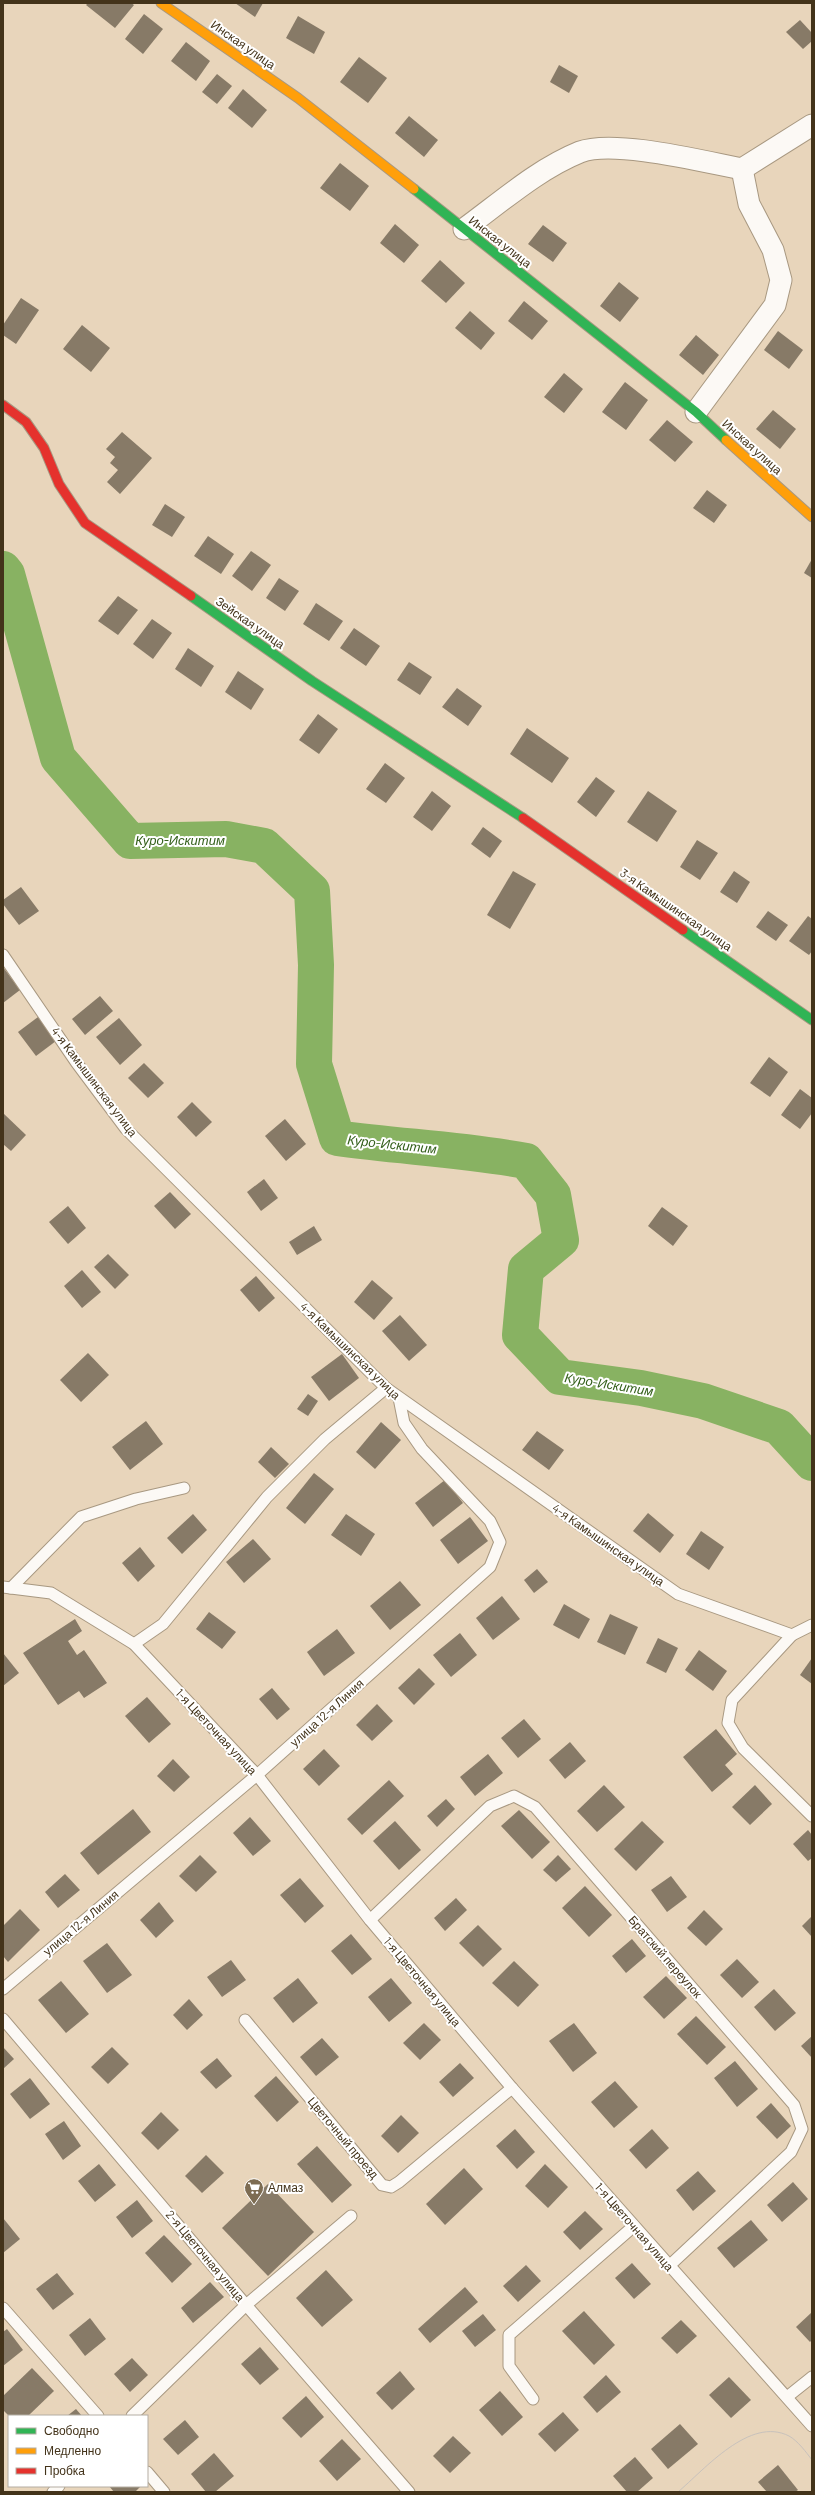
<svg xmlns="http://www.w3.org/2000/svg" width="815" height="2495" viewBox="0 0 815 2495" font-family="Barlow,sans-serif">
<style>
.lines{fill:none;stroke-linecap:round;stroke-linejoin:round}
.river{stroke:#88b262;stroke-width:36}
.building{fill:#877a67}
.lane-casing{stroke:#a89881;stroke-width:13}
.street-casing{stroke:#a89881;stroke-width:23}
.fast-casing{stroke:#a89881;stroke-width:11}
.slow-casing{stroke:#a89881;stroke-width:11}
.jam-casing{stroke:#a89881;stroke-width:11}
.lane{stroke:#fcf9f5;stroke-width:11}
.street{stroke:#fcf9f5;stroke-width:21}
.fast{stroke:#30b455;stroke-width:9}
.slow{stroke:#ff9f0a;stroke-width:9}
.jam{stroke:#e5322d;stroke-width:9}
.tram{stroke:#c8c2bb;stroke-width:1}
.labels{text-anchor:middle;stroke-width:4;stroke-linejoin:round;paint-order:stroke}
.street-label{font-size:12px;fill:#43331a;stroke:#fff}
.poi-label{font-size:12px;fill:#43331a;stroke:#fff;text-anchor:start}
.water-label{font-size:13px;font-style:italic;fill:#34601b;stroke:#fff}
</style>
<rect width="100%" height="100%" fill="#e8d5bb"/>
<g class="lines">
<path class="river" d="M3 569 7 574 58 758 130 841 226 839 264 846 312 891 316 965 314 1064 337 1138C400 1147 463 1149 526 1161L553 1195 561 1240 526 1269 520 1335 560 1377 641 1388 703 1401 779 1427 812 1463"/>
</g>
<g class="building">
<polygon points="88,3 131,3 134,5 115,28 86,5"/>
<polygon points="235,3 263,3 255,17"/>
<polygon points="144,14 163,29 143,54 125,39"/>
<polygon points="298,16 325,32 314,54 286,38"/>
<polygon points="800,20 812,33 812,41 803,49 786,32"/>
<polygon points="186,42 210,61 196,81 171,61"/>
<polygon points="359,57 387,78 368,103 340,82"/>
<polygon points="559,65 578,76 569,93 550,82"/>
<polygon points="217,74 232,86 217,104 202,92"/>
<polygon points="243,89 267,110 252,128 228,108"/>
<polygon points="409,116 438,140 424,157 395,133"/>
<polygon points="340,163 369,186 350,211 320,188"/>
<polygon points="395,224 419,245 404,263 380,243"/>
<polygon points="543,225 567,243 553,262 528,244"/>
<polygon points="440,260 465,283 446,303 421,281"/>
<polygon points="619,282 639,298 620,322 600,306"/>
<polygon points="21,298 39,310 16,344 3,335 3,325"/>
<polygon points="524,301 548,321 532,340 508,321"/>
<polygon points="470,311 495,333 481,350 455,328"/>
<polygon points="82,325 110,348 91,372 63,349"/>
<polygon points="778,331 803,350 789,369 764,350"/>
<polygon points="696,335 719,355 703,375 679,355"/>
<polygon points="564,373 583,389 564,413 544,397"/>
<polygon points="625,382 648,400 626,430 602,412"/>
<polygon points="773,410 796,429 780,449 756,429"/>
<polygon points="667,420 693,442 675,462 649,440"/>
<polygon points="122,432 152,458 120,494 107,482 118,470 110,463 115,457 106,449"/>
<polygon points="707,490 727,505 714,523 693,508"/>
<polygon points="165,504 185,517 172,537 152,525"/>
<polygon points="208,536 234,554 221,574 194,556"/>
<polygon points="251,551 271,565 252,591 232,576"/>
<polygon points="812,559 812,578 804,573"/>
<polygon points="279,578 299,591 285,611 266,598"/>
<polygon points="118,596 138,610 118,635 98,621"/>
<polygon points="316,603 343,621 329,641 303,624"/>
<polygon points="152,619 172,633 153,659 133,644"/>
<polygon points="354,628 380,646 366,666 340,648"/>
<polygon points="188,648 214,666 201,687 175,669"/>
<polygon points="409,662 432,677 420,695 397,680"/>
<polygon points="238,671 264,689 251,710 225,692"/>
<polygon points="457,688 482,706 468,726 442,707"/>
<polygon points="318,714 338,729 319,754 299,740"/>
<polygon points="527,728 569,758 552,783 510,754"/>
<polygon points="385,763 405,778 386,803 366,789"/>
<polygon points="596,777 615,791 596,817 577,802"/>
<polygon points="432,791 451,806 432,831 413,817"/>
<polygon points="648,791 677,811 657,842 627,822"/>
<polygon points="483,827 502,841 490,858 471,844"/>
<polygon points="697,840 718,853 700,880 680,867"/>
<polygon points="513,871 536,884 510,929 487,915"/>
<polygon points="734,871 750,882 737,903 720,892"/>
<polygon points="21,887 39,911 19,925 3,904 3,900"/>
<polygon points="768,911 788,925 776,941 756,927"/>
<polygon points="808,916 812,919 812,951 809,955 789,941"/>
<polygon points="3,967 20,990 3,1003"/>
<polygon points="100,996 113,1011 85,1035 72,1019"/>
<polygon points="38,1017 56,1041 36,1056 18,1032"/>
<polygon points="119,1018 142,1045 120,1065 96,1037"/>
<polygon points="769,1057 788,1072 770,1097 750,1083"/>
<polygon points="144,1063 164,1083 148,1098 128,1078"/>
<polygon points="800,1089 812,1098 812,1113 800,1129 781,1115"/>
<polygon points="192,1102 212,1122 196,1137 177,1117"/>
<polygon points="3,1113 26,1135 11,1151 3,1144"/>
<polygon points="285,1119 306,1144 286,1161 265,1136"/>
<polygon points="264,1179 278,1198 261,1211 247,1192"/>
<polygon points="170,1192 191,1214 175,1229 154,1206"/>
<polygon points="68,1206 86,1228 68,1244 49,1222"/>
<polygon points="662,1207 688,1226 673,1246 648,1226"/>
<polygon points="314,1226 322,1240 297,1255 289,1242"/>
<polygon points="108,1254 129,1275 115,1289 94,1267"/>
<polygon points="82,1270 101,1292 82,1308 64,1286"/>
<polygon points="256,1276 275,1298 259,1312 240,1290"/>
<polygon points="372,1280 393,1298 374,1320 354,1302"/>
<polygon points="400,1315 427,1345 409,1361 382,1331"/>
<polygon points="88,1353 109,1375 81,1402 60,1380"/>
<polygon points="342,1354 359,1378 329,1401 311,1377"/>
<polygon points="308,1394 318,1401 308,1416 297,1409"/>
<polygon points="146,1421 163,1444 130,1470 112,1447"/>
<polygon points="381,1422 401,1440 375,1469 356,1452"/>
<polygon points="537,1431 564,1450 549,1470 522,1450"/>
<polygon points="271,1447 289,1464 275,1478 258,1462"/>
<polygon points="314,1473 334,1489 305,1524 286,1508"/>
<polygon points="445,1480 463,1503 433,1527 415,1503"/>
<polygon points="648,1513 674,1535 660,1553 633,1531"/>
<polygon points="193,1514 207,1530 182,1554 167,1538"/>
<polygon points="346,1514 375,1534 361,1556 331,1535"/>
<polygon points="470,1517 488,1541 458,1564 440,1540"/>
<polygon points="701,1531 724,1547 709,1570 686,1554"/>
<polygon points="253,1539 271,1559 244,1583 226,1562"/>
<polygon points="140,1547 155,1566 138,1582 122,1563"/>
<polygon points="537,1569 548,1582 534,1593 524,1580"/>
<polygon points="400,1581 421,1605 390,1630 370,1606"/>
<polygon points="502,1596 520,1619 493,1640 476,1618"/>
<polygon points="564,1604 590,1619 579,1639 553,1625"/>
<polygon points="209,1612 236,1632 222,1649 196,1629"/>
<polygon points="610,1614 638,1627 625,1655 597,1642"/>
<polygon points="75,1619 82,1631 68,1641 77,1655 84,1650 107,1683 84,1698 79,1691 58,1705 23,1653"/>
<polygon points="337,1629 355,1653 324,1676 307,1652"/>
<polygon points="460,1633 477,1655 451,1677 433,1655"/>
<polygon points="658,1638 678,1648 666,1673 646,1663"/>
<polygon points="699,1650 727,1671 713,1691 685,1670"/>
<polygon points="3,1653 19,1673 3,1686"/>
<polygon points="812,1658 812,1684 800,1675"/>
<polygon points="419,1668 435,1684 414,1705 398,1688"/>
<polygon points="272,1688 290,1709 277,1720 259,1699"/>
<polygon points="147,1697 171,1724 149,1743 125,1716"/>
<polygon points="377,1704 393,1721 372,1741 356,1725"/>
<polygon points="524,1719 541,1739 518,1758 501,1738"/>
<polygon points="716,1729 737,1754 725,1765 733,1774 712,1792 683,1757"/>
<polygon points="570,1742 586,1761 565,1779 549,1760"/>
<polygon points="324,1749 340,1766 319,1786 303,1769"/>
<polygon points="488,1754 503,1773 475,1796 460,1777"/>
<polygon points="173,1759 190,1777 174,1792 157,1776"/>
<polygon points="389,1780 404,1796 362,1835 347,1819"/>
<polygon points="604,1785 625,1807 597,1832 577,1811"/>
<polygon points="755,1785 772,1804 750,1825 732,1807"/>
<polygon points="446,1799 455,1809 437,1827 427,1816"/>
<polygon points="133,1809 151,1832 98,1875 80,1853"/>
<polygon points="519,1810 550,1842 532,1859 501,1826"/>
<polygon points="250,1817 271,1841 253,1856 233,1833"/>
<polygon points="395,1821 421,1850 399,1870 373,1841"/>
<polygon points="642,1821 664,1842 636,1871 614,1849"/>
<polygon points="808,1830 812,1835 812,1858 808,1861 793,1844"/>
<polygon points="200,1855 217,1872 196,1892 179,1876"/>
<polygon points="558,1855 571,1869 556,1882 543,1870"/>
<polygon points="65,1874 80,1890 58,1908 45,1892"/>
<polygon points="671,1876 687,1897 667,1912 651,1890"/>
<polygon points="300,1878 324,1906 305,1923 280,1895"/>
<polygon points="585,1886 612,1915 589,1937 562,1908"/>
<polygon points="456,1898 467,1910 445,1931 434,1918"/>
<polygon points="159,1902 174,1921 156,1938 140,1920"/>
<polygon points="20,1909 40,1930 8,1962 3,1956 3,1926"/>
<polygon points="704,1910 723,1929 706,1946 687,1928"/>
<polygon points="812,1916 812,1937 802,1926"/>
<polygon points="478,1925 502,1949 483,1967 459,1943"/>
<polygon points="351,1934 372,1959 352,1975 331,1951"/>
<polygon points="632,1939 646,1956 626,1973 612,1956"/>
<polygon points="107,1943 132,1975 107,1993 83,1961"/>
<polygon points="737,1959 759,1982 742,1998 720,1975"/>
<polygon points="231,1960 246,1980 222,1997 207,1977"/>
<polygon points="514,1961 539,1985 518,2007 492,1983"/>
<polygon points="666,1976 687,1998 664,2019 643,1997"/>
<polygon points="298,1978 318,2003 293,2023 273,1998"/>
<polygon points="391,1978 412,2003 389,2022 368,1997"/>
<polygon points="61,1981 89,2014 66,2033 38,2000"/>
<polygon points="774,1989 796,2013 775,2031 754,2007"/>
<polygon points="189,1999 203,2015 187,2030 173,2015"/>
<polygon points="696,2016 726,2047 707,2065 677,2034"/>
<polygon points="424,2023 441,2040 420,2060 403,2043"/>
<polygon points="574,2023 597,2053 573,2072 549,2041"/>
<polygon points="812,2036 812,2058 801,2046"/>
<polygon points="322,2038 339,2057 316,2076 300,2057"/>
<polygon points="3,2047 14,2059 3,2069"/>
<polygon points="112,2047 129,2064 108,2084 91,2067"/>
<polygon points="217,2058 232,2076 216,2089 200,2072"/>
<polygon points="735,2061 758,2089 737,2107 714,2078"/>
<polygon points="460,2063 474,2078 453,2097 439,2082"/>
<polygon points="276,2076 299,2102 277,2122 254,2096"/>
<polygon points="30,2078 50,2104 30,2119 10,2094"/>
<polygon points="615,2081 638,2107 614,2128 591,2102"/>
<polygon points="771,2103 791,2126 777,2139 756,2117"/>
<polygon points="161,2112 179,2130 158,2150 141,2133"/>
<polygon points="401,2115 419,2133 398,2153 381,2136"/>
<polygon points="64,2121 81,2146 63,2160 45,2134"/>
<polygon points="515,2129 535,2152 517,2169 496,2146"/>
<polygon points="652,2129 669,2148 646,2169 629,2150"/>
<polygon points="317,2146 352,2185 332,2203 297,2164"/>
<polygon points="206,2155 224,2173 202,2193 185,2176"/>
<polygon points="99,2164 116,2185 95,2202 78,2181"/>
<polygon points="545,2164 568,2187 548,2208 525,2186"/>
<polygon points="464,2168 483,2189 445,2225 426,2204"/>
<polygon points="698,2171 716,2191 693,2211 676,2190"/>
<polygon points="793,2182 808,2199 782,2222 767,2205"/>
<polygon points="268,2184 314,2232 268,2276 222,2228"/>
<polygon points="137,2200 153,2221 132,2238 116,2217"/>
<polygon points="585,2211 603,2229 580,2250 563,2232"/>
<polygon points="3,2218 20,2239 3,2253"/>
<polygon points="751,2220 768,2240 734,2268 717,2248"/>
<polygon points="164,2235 192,2264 172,2283 145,2253"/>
<polygon points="632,2263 651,2284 634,2299 615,2278"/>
<polygon points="526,2265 541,2281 518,2302 503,2286"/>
<polygon points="326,2270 353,2300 322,2327 296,2298"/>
<polygon points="57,2273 74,2294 53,2310 36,2289"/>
<polygon points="210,2282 224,2297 193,2323 181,2308"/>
<polygon points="465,2287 478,2302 430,2343 418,2329"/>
<polygon points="584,2311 615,2345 594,2365 562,2331"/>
<polygon points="812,2312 812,2340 810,2342 796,2327"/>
<polygon points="483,2314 496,2330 475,2347 462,2331"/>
<polygon points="90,2318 106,2339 85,2356 69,2335"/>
<polygon points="681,2320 697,2336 677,2354 661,2338"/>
<polygon points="7,2329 23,2350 3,2366 3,2332"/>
<polygon points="260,2347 279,2369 260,2385 241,2364"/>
<polygon points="132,2358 148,2375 130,2392 114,2374"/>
<polygon points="32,2368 54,2391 28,2416 9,2416 3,2410 3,2396"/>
<polygon points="400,2371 415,2389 392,2410 376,2393"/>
<polygon points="606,2375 621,2392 597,2413 583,2397"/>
<polygon points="729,2377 751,2400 731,2418 709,2395"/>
<polygon points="500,2391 523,2417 502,2436 479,2410"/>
<polygon points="306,2396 324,2417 301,2438 282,2418"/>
<polygon points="76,2409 82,2416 67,2416"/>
<polygon points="563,2412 579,2430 555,2452 538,2434"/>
<polygon points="185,2420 199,2437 178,2455 163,2439"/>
<polygon points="680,2424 698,2444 668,2469 651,2449"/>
<polygon points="453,2436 471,2453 450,2473 433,2456"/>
<polygon points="342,2439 361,2459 337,2481 319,2461"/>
<polygon points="214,2453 234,2476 215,2492 206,2492 191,2474"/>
<polygon points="635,2457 653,2478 637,2492 627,2492 613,2476"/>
<polygon points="778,2465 798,2490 795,2492 767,2492 758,2482"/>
<polygon points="109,2486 139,2486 140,2487 135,2492 114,2492"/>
</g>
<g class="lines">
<g class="lane-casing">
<g id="lane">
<polyline points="3,955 76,1062 126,1129 386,1388 678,1594 792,1635 812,1625"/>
<polyline points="3,1587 51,1593 134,1644 257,1775 370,1920 512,2088 812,2426"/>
<polyline points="11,1588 81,1517 136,1499 184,1488"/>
<polyline points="792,1635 732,1700 728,1723 743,1748 812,1816"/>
<polyline points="134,1644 163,1624 267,1497 325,1439 386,1388"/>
<polyline points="370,1920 490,1806 514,1796 535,1807 794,2105 802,2129 791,2152 669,2266"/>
<polyline points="3,1989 257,1775 490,1567 500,1542 490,1521 422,1449 404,1423 399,1398"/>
<polyline points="3,2019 246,2305 409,2492"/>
<polyline points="245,2020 382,2185 391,2187 399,2182 512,2088"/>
<polyline points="3,2308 98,2416"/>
<polyline points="787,2397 812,2377"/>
<polyline points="533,2399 509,2366 509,2335 634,2226"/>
<polyline points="132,2416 246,2305 351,2216"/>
<polyline points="147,2472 164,2492"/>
<polyline points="53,2492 59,2486"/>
</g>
</g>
<g class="street-casing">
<g id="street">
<path d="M464 229C501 202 538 169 580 152 614 139 705 162 742 169L812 125"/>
<polyline points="696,412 775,305 781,280 773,250 749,204 742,169"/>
</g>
</g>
<g class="fast-casing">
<g id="fast">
<polyline points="414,189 696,412 726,440"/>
<polyline points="191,596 312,681 523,818"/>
<polyline points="683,930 812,1020"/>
</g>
</g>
<g class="slow-casing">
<g id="slow">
<polyline points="161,3 298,98 414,189"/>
<polyline points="726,440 812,517"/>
</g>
</g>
<g class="jam-casing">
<g id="jam">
<polyline points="3,405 26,422 44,448 59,484 85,523 191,596"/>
<polyline points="523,818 683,930"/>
</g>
</g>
<use href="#lane" class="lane"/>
<use href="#street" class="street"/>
<use href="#fast" class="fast"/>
<use href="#slow" class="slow"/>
<use href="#jam" class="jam"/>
<path class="tram" d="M678 2492C705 2469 750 2416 789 2436 798 2441 806 2452 812 2460"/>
</g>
<defs>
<g id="supermarket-pin" transform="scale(1)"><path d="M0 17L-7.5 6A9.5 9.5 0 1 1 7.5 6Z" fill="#7d6c52" stroke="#fff"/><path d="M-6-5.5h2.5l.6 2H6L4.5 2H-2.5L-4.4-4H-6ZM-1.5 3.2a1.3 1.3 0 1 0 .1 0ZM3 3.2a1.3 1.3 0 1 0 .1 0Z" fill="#fff"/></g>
</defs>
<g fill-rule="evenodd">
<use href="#supermarket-pin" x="254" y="2188"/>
</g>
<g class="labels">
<g class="street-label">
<text transform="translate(243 45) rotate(35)" y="4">Инская улица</text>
<text transform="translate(500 242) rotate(38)" y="4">Инская улица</text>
<text transform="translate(752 447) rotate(42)" y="4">Инская улица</text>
<text transform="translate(250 623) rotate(35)" y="4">Зейская улица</text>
<text transform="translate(676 910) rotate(35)" y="4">3-я Камышинская улица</text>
<text transform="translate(94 1082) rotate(53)" y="4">4-я Камышинская улица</text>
<text transform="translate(350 1351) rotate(44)" y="4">4-я Камышинская улица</text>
<text transform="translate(608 1545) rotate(35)" y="4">4-я Камышинская улица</text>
<text transform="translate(327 1713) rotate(-42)" y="4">улица 12-я Линия</text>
<text transform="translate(216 1732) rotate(47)" y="4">1-я Цветочная улица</text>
<text transform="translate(81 1923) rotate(-40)" y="4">улица 12-я Линия</text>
<text transform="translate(665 1957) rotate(49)" y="4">Братский переулок</text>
<text transform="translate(422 1982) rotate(50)" y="4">1-я Цветочная улица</text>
<text transform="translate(343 2138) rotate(50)" y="4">Цветочный проезд</text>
<text transform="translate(634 2227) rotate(49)" y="4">1-я Цветочная улица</text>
<text transform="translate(205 2256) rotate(50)" y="4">2-я Цветочная улица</text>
</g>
<g class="poi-label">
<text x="268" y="2192">Алмаз</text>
</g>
<g class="water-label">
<text x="180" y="845">Куро-Искитим</text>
<text transform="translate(392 1144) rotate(6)" y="5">Куро-Искитим</text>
<text transform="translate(609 1384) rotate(9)" y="5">Куро-Искитим</text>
</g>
</g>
<rect width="815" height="2495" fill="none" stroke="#43331a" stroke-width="8"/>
<rect x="8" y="2415" width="140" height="72" fill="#ffffff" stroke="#b4ada3"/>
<rect x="16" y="2428" width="20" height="6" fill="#30b455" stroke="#b4ada3"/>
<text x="44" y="2435" font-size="12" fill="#43331a">Свободно</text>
<rect x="16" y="2448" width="20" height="6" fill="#ff9f0a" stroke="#b4ada3"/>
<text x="44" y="2455" font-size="12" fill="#43331a">Медленно</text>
<rect x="16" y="2468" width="20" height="6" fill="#e5322d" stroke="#b4ada3"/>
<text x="44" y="2475" font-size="12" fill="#43331a">Пробка</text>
</svg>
